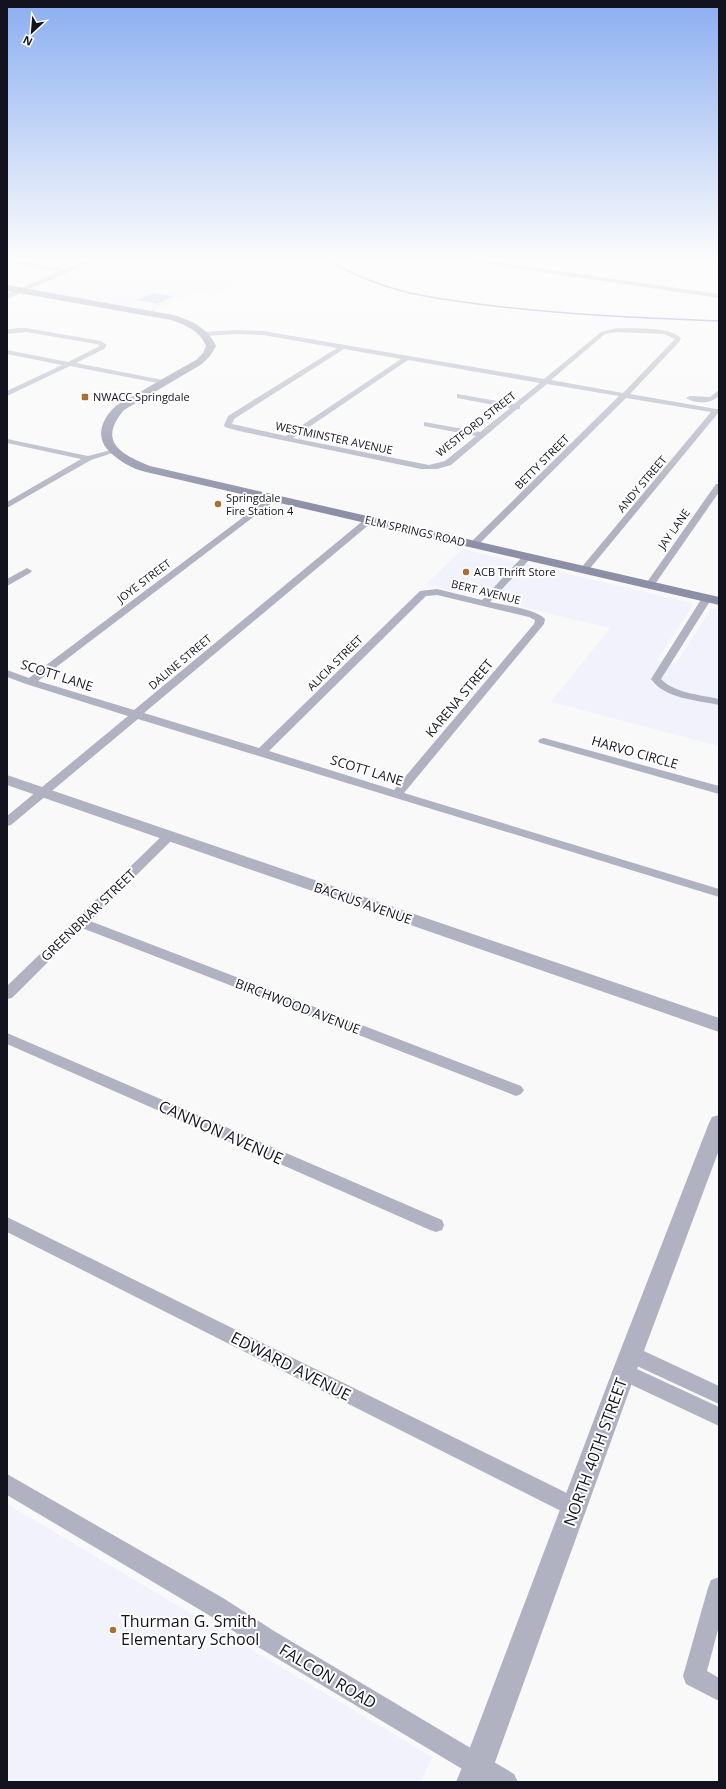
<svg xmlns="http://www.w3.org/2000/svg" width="726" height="1789" viewBox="0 0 726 1789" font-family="'Open Sans',sans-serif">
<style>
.built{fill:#f1f2fb}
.green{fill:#bbc0f4}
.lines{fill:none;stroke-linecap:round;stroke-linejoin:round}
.stream{stroke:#7579ba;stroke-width:1.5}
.minor{fill:#b0b2c2;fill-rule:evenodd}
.tertiary{fill:#b0b2c2;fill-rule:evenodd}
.secondary{fill:#8d8fa6;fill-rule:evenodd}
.poi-dot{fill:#ac6e34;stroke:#fff;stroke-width:1.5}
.labels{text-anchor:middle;stroke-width:4;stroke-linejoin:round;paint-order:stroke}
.far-poi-label{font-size:11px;fill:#12131f;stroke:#fff;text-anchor:start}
.far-street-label{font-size:11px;fill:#12131f;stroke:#fff}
.street-label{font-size:13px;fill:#12131f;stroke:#fff}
.near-street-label{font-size:16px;fill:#12131f;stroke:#fff}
.near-poi-label{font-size:16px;fill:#12131f;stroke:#fff;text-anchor:start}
</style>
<rect width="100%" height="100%" fill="#f9f9f9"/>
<g class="built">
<polygon points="95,259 267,259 239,273 254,276 215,295 196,292 151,313 22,291"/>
<polygon points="463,549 691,603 693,605 657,660 675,665 711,609 719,609 719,746 551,702 610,628 426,584"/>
<polygon points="7,1504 432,1757 421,1782 7,1782"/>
</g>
<polygon class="green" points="153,293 173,296 157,304 137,300"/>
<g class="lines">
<path class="stream" d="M326 259C382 293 431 298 494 306 569 315 644 318 719 321"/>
<g class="minor">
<polygon points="7,259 67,269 70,271 67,273 7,263"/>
<polygon points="16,328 26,328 101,341 107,345 104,349 76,363 163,380 166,382 163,384 70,366 7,396 7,391 62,365 7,354 7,350 68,362 100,346 97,344 26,332 7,334 7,330"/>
<path d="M617 328C634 329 669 326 681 338L679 342 630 394 716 409H719V412L587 572H581L579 570 581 568 711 412 626 398 476 547 473 548 469 545 470 543 619 396 547 384 520 406V409H517L451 465 437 469H421L239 431 225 427 224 425 228 416 337 348 263 335 237 334 204 336 201 334 204 332 237 330 263 331 544 379 601 332ZM617 332 664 334 675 339 623 393 551 380 605 334ZM344 349 401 359 286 436 232 424 234 419ZM408 360 540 383 514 404 457 394V398L510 408 480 432 424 422V426L476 436 445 461 429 465 293 438Z"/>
<path d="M719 390V396C711 404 695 404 686 398L690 396 710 397Z"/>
<polygon points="7,439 88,456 115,449 119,451 91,460 7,508 7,502 81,459 7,443"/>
<polygon points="716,484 719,484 719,492 653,587 647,587 645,585"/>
<path d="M270 497H273L277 499 38 681 134 710 365 519H371L372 521 371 523 144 713 259 748 420 591 437 589 482 600 524 555H530L531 557 530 559 490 602C503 605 536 609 545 619L544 624 404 793 719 889V897L138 719 11 825 7 826V816L128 716 26 684 7 677V670L29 678ZM437 595 529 617 535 620 534 624 394 790 269 751 426 596Z"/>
<polygon points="27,568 32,571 30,573 7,586 7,579"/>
<path d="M707 595 712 598 661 679C674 693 701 695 719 699V705C697 700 665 699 651 679L702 598Z"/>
<polygon points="544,738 719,786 719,794 540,743 538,741 540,739"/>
<polygon points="169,832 173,833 175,836 173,839 90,921 521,1086 524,1090 521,1094 516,1096 511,1094 82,928 12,998 7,999 7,986 165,833"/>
<polygon points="7,1033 442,1220 444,1225 442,1230 436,1232 430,1230 7,1044"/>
<polygon points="7,1217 581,1500 584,1507 581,1514 574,1517 567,1514 7,1232"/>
<polygon points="631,1345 719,1386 719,1404 624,1360 622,1354 624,1348"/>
<polygon points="624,1363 719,1407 719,1426 617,1378 615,1372 617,1366"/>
<polygon points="7,1474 223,1598 274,1631 514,1774 518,1782 484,1782 258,1647 207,1614 7,1495"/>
<polygon points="719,1577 719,1626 707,1671 719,1678 719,1701 686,1684 683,1676 708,1588 711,1580"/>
</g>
<g class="tertiary">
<polygon points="88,259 98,259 7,299 7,294"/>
<polygon points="452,259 474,259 719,294 719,298"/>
<polygon points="7,775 719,1018 719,1032 7,785"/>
<polygon points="719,1115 719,1150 636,1372 494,1765 487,1782 456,1782 466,1758 612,1372 709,1123 712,1117"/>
</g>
<path class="secondary" d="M7 285 173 315C191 320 208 328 216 346L210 356 202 364 124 410C97 442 121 454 150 466L719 597V605L146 472C132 469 117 460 107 449 95 435 103 417 116 406 122 401 132 397 140 392 158 381 177 371 196 360L203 353 206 346C200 331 186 325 171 320L7 291Z"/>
</g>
<linearGradient id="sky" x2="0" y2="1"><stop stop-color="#8baef0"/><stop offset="0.51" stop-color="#fcfcfc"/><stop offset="1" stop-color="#fcfcfc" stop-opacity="0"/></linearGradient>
<rect width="726" height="510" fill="url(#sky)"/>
<g class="poi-dot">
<rect x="81" y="393" width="8" height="8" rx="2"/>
<circle cx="218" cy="504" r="4"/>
<circle cx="466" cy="572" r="4"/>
<circle cx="113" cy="1630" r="4"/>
</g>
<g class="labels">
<g class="far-poi-label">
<text x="93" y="401">NWACC Springdale</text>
<text x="226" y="502">Springdale<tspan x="226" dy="13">Fire Station 4</tspan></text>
<text x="474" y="576">ACB Thrift Store</text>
</g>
<g class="far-street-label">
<text transform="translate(476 424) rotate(-38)" y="4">WESTFORD STREET</text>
<text transform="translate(334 438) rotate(12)" y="4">WESTMINSTER AVENUE</text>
<text transform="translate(542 462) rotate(-45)" y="4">BETTY STREET</text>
<text transform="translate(642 484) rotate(-50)" y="4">ANDY STREET</text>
<text transform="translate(674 529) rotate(-55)" y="4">JAY LANE</text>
<text transform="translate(415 531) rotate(13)" y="4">ELM SPRINGS ROAD</text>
<text transform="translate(144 581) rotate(-37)" y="4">JOYE STREET</text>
<text transform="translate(486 592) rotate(14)" y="4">BERT AVENUE</text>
<text transform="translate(180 662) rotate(-40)" y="4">DALINE STREET</text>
<text transform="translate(335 663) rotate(-45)" y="4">ALICIA STREET</text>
</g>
<g class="street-label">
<text transform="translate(57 675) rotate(18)" y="5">SCOTT LANE</text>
<text transform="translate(459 698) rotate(-50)" y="5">KARENA STREET</text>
<text transform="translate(635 752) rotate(16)" y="5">HARVO CIRCLE</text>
<text transform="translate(367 770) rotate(17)" y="5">SCOTT LANE</text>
<text transform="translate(363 903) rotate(19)" y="5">BACKUS AVENUE</text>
<text transform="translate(88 915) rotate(-44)" y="5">GREENBRIAR STREET</text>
<text transform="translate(298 1006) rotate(21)" y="5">BIRCHWOOD AVENUE</text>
</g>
<g class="near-street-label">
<text transform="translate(221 1132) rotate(24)" y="6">CANNON AVENUE</text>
<text transform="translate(291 1366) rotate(27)" y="6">EDWARD AVENUE</text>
<text transform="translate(595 1452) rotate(-70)" y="6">NORTH 40TH STREET</text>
<text transform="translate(328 1676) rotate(31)" y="6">FALCON ROAD</text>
</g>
<g class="near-poi-label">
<text x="121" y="1627">Thurman G. Smith<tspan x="121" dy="18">Elementary School</tspan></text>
</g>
</g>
<rect width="726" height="1789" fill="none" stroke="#12131f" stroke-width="16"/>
<g transform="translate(32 32) rotate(206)" stroke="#ffffff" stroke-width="3" paint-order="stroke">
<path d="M0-3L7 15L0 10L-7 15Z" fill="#12131f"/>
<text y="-6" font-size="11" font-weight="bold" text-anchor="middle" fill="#12131f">N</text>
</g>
</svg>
